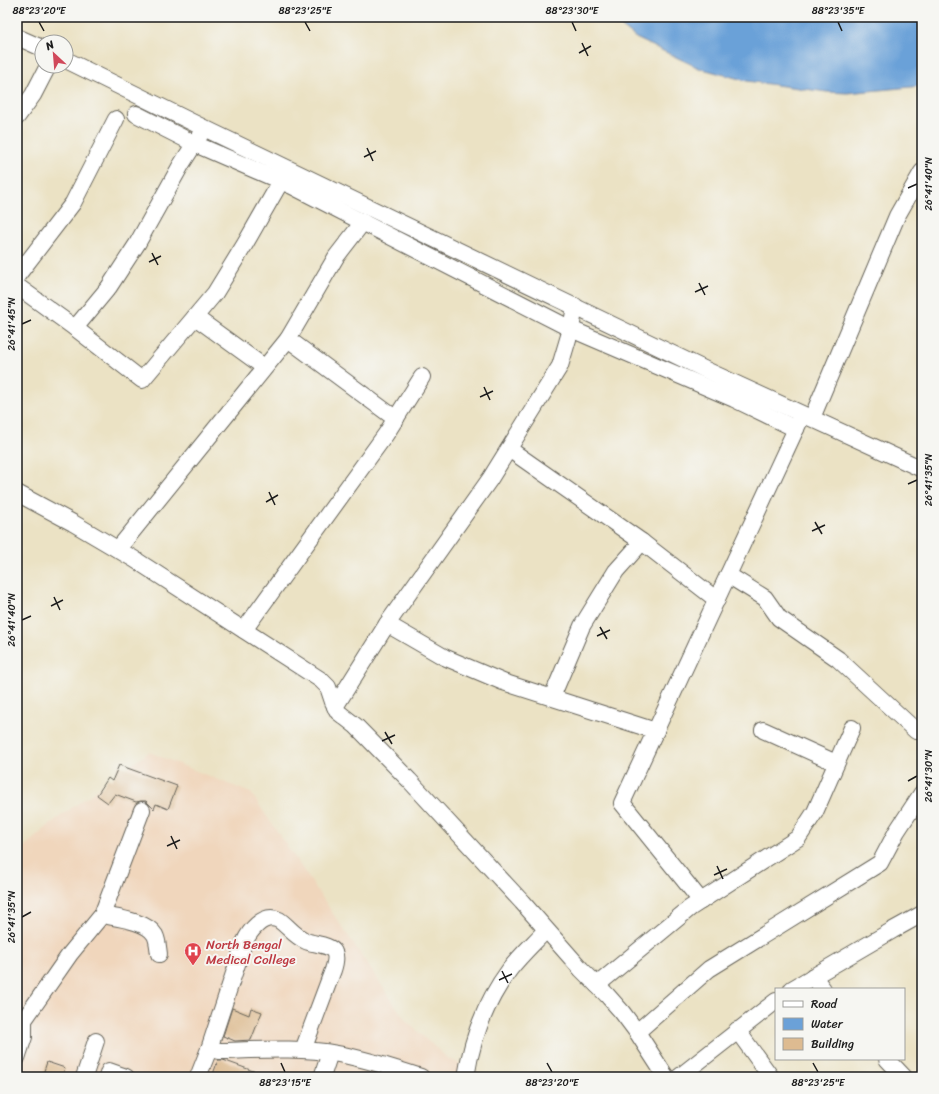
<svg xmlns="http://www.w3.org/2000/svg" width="939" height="1094" viewBox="0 0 939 1094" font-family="Sriracha,sans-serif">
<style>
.built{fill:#f0d6bc}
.water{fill:#6ba1d8;stroke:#445e7a}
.building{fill:#ddbb91}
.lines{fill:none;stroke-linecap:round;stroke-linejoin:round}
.minor-casing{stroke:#646157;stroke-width:18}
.minor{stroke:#fff;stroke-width:16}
.ticks{fill:none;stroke:#1c1c1c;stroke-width:1.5}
.labels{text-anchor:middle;stroke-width:4;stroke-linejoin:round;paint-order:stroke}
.health-label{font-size:13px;fill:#be3a42;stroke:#f6f6f2;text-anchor:start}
.neatline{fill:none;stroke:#1c1c1c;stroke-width:1.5}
.ticks-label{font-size:10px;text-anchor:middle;fill:#1c1c1c}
</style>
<rect width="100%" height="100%" fill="#f6f6f2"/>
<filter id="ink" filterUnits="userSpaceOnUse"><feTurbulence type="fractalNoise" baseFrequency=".025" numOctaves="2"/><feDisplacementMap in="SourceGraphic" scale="8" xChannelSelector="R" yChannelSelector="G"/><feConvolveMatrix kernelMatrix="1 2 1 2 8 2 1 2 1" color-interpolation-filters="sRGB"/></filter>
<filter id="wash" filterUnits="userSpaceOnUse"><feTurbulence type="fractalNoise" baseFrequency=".012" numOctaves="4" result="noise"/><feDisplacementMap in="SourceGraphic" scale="16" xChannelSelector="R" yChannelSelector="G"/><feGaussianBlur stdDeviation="0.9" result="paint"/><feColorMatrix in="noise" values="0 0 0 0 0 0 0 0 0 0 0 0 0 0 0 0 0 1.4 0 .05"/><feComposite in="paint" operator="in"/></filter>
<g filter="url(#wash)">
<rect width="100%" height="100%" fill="#ebe2c4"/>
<polygon class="built" points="149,752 251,793 406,1021 447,1058 488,1077 17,1077 17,853 54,821"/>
<polygon class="water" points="610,17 922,17 922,86 847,93 827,92 747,81 699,68 636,38"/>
<g id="blocks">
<g class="building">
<polygon points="119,765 177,786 168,809 156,804 154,809 146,801 141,801 136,802 115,794 108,803 97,795 108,778 112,781"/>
<polygon points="232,1008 249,1015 251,1008 262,1012 251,1040 235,1041 223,1036"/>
<polygon points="218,1060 223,1060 267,1076 266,1077 212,1077"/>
<polygon points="47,1062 65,1068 62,1077 42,1077"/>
</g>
</g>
</g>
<g filter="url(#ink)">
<use href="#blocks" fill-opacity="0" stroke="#646157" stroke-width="1"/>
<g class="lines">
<g class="minor-casing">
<g id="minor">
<polyline points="17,37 42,48"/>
<polyline points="66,60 204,128 706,370 922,469"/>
<polyline points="136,114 195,144 292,186 571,329 734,399 796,429"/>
<polyline points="17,117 33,95 48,66"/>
<polyline points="17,276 73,203 116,119"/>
<polyline points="17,286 75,328 142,380 215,293 245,244 281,181"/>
<polyline points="195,317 264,367"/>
<polyline points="75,328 109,287 137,244 181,165 200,135"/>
<polyline points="288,339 396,419"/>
<polyline points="812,418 897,216 922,172"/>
<polyline points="509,449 642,542 717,600"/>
<polyline points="17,493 73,523 134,559 321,680 328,687 333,702 338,712 356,726 409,780 522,902 581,969 607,995 622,1012 637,1032 666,1077"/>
<polyline points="118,549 288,339 336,257 363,222"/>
<polyline points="728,575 765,598 779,618 838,659 916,731 922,726"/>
<polyline points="387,624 444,657 503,682 656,731"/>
<polyline points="244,630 386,434 422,377"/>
<polyline points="552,697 582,626 616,571 642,542"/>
<polyline points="335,707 387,624 490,479 560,366 571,329 575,306"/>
<polyline points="763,730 836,763"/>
<polyline points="701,901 622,803 800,420"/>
<path d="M102 915C117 918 147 921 155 935 158 941 158 948 159 954"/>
<polyline points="813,976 823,989"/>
<polyline points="597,985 690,908 798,838 815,812 852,728"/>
<polyline points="792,989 893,930 922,914"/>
<polyline points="17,1028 24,1020 70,954 102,915 142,810"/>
<polyline points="737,1030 771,1077"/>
<polyline points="637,1032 709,969 880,863 897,831 922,793"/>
<path d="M209 1049 219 1051C259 1050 299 1047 338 1054 366 1059 394 1068 421 1077"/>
<polyline points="17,1058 24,1037 24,1020"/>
<polyline points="887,1059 904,1077"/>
<polyline points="84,1077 96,1041"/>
<polyline points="107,1077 109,1071 126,1077"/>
<path d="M198 1077 209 1049 244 943C249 932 263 912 279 920 288 926 294 936 306 941 313 944 331 945 334 952 337 957 335 964 333 970L303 1050"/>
<polyline points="322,1077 330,1053"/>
<path d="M466 1077C472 1038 487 1000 510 969 521 955 534 943 546 930"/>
<polyline points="679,1077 776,1001"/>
</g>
</g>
<use href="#minor" class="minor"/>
</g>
</g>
<path class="ticks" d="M39 22 44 31M305 22 310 31M572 22 576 31M838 22 842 31M582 43 588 56M579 53 591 46M367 148 373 161M364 157 376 151M908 188 917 184M152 253 158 265M149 262 161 256M699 283 705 295M695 292 708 286M22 324 31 320M484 387 490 400M480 397 493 391M908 484 917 480M269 492 275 505M266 502 278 495M815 522 822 534M812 531 825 525M54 597 60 610M51 606 63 600M22 620 31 616M600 627 607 639M597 636 610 630M385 732 392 744M382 741 395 735M908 781 917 776M171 836 177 849M167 846 180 840M717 866 723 879M714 875 727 869M22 917 31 912M502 971 508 983M499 980 512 974M281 1063 285 1072M547 1063 552 1072M813 1063 818 1072"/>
<defs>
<g id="hospital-pin" transform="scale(0.9)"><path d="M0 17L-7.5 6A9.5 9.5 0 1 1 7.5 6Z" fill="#e0444e" stroke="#f6f6f2"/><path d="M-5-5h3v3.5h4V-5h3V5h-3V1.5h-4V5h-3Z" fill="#fff"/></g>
</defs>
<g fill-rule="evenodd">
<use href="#hospital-pin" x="193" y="951"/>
</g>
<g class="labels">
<g class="health-label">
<text x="206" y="949">North Bengal<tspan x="206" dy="15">Medical College</tspan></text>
</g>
</g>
<rect width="939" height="1094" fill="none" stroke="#f6f6f2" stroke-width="44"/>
<rect x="775" y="988" width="130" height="72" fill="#f6f6f2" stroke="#9f9f9c"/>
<rect x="783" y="1001" width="20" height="6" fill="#ffffff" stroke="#9f9f9c"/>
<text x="811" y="1008" font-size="12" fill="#1c1c1c">Road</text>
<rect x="783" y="1018" width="20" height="12" fill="#6ba1d8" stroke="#9f9f9c"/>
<text x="811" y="1028" font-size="12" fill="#1c1c1c">Water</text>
<rect x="783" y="1038" width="20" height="12" fill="#ddbb91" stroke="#9f9f9c"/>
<text x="811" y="1048" font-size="12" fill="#1c1c1c">Building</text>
<g transform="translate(54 54) rotate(334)"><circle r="19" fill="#f6f6f2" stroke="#9f9f9c"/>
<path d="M0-3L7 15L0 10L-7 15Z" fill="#d1495b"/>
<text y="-6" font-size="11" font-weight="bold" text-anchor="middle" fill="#1c1c1c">N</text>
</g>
<rect x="22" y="22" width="895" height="1050" class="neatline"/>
<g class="ticks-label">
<text x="39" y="14">88°23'20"E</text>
<text x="305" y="14">88°23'25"E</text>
<text x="572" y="14">88°23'30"E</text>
<text x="838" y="14">88°23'35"E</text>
<text transform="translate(928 184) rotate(-90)" y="4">26°41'40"N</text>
<text transform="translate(11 324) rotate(-90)" y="4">26°41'45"N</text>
<text transform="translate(928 480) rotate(-90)" y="4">26°41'35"N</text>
<text transform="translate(11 620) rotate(-90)" y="4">26°41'40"N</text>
<text transform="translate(928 776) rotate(-90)" y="4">26°41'30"N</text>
<text transform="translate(11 917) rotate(-90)" y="4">26°41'35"N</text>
<text x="285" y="1086">88°23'15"E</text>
<text x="552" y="1086">88°23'20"E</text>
<text x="818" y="1086">88°23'25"E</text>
</g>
</svg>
